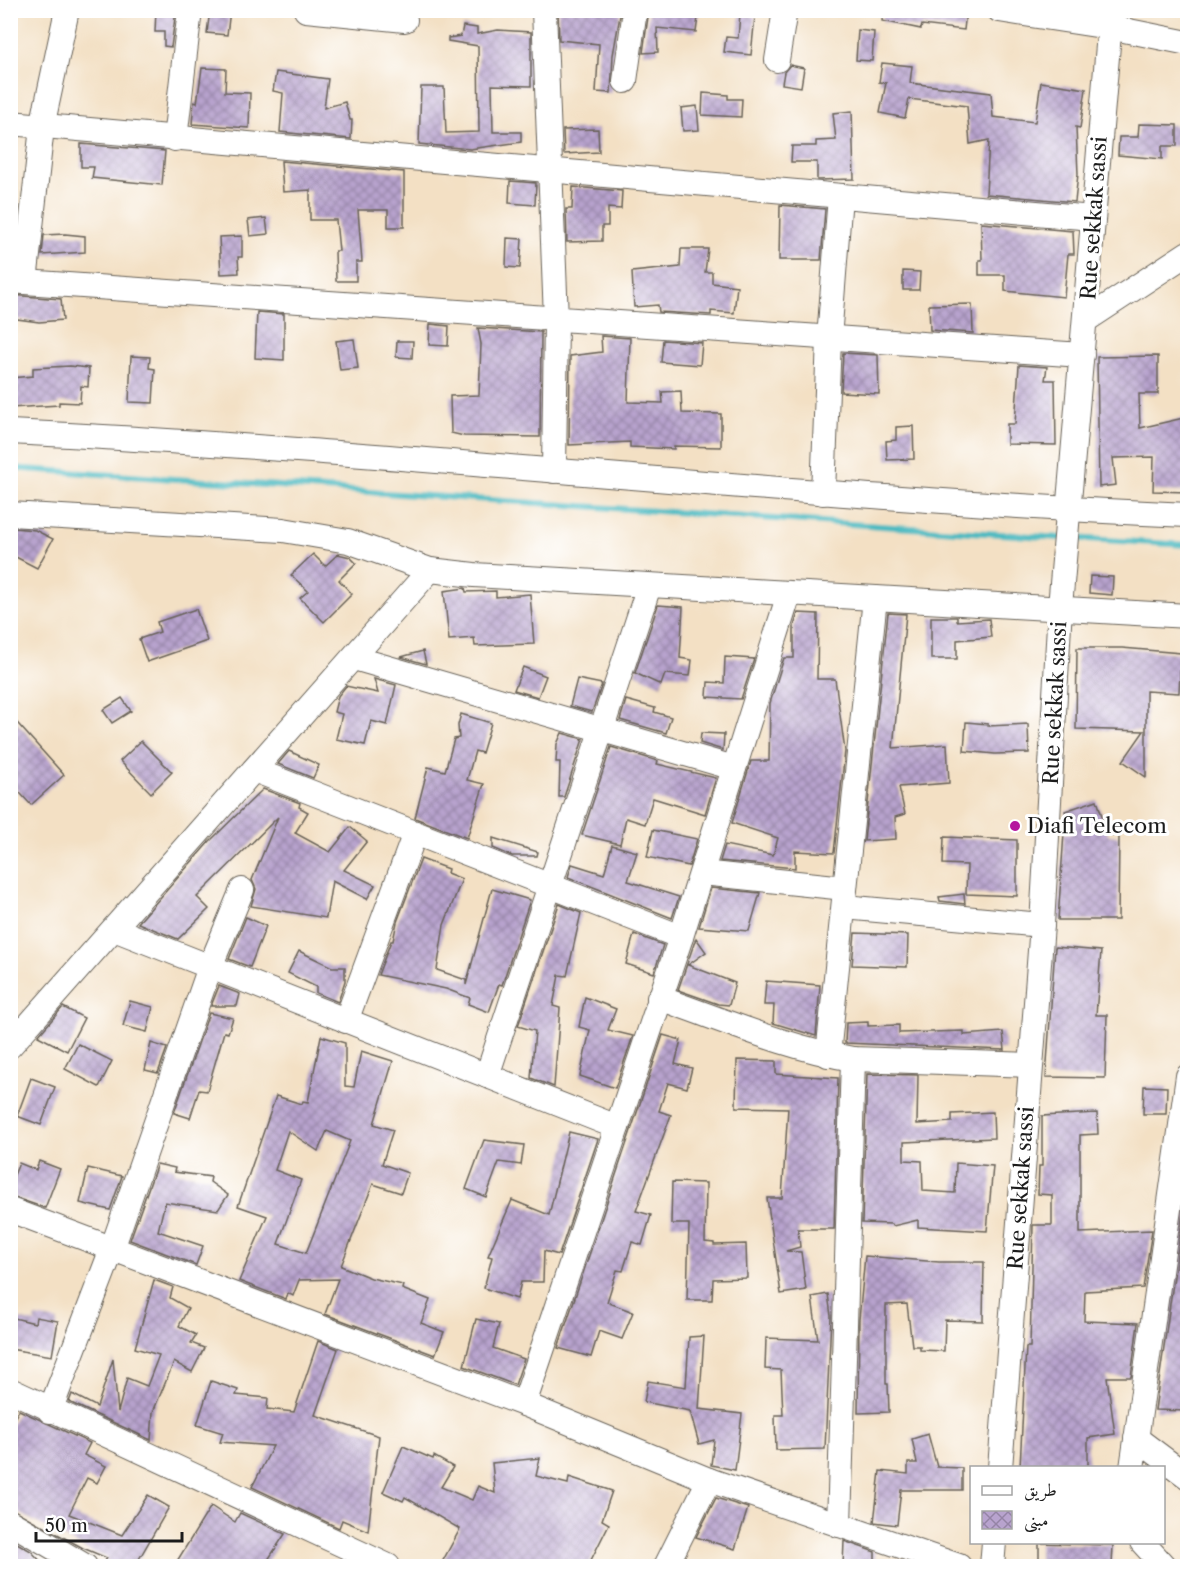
<svg xmlns="http://www.w3.org/2000/svg" width="1198" height="1577" viewBox="0 0 1198 1577" font-family="'Libre Caslon Text',Amiri,serif">
<style>
.lines{fill:none;stroke-linecap:round;stroke-linejoin:round}
.stream{stroke:#4bbac1;stroke-width:6}
.building{fill:url(#building-cross-hatch);fill-rule:evenodd}
.minor-casing{stroke:#676157;stroke-width:26}
.minor{stroke:#fff;stroke-width:24}
.poi-dot{fill:#b5179e;stroke:#fff;stroke-width:2}
.labels{text-anchor:middle;stroke-width:6;stroke-linejoin:round;paint-order:stroke}
.street-label{font-size:21px;fill:#1c1c1c;stroke:#fff}
.poi-label{font-size:21px;fill:#1c1c1c;stroke:#fff;text-anchor:start}
</style>
<defs>
<pattern id="building-cross-hatch" width="8" height="8" patternUnits="userSpaceOnUse" patternTransform="scale(1.5)"><rect width="8" height="8" fill="#b8a3ce"/><path d="M0 0l8 8M0 8l8-8" fill="none" stroke="#9584a6"/></pattern>
</defs>
<rect width="100%" height="100%" fill="#fff"/>
<filter id="ink" filterUnits="userSpaceOnUse"><feTurbulence type="fractalNoise" baseFrequency=".0167" numOctaves="2"/><feDisplacementMap in="SourceGraphic" scale="12" xChannelSelector="R" yChannelSelector="G"/><feConvolveMatrix kernelMatrix="1 2 1 2 8 2 1 2 1" color-interpolation-filters="sRGB"/></filter>
<filter id="wash" filterUnits="userSpaceOnUse"><feTurbulence type="fractalNoise" baseFrequency=".008" numOctaves="4" result="noise"/><feDisplacementMap in="SourceGraphic" scale="24" xChannelSelector="R" yChannelSelector="G"/><feGaussianBlur stdDeviation="1.35" result="paint"/><feColorMatrix in="noise" values="0 0 0 0 0 0 0 0 0 0 0 0 0 0 0 0 0 1.4 0 .05"/><feComposite in="paint" operator="in"/></filter>
<g filter="url(#wash)">
<rect width="100%" height="100%" fill="#f3e0c4"/>
<g class="lines">
<g class="stream">
<polyline points="10,468 1061,538"/>
<polyline points="1071,538 1188,545"/>
</g>
</g>
<g id="blocks">
<g class="building">
<polygon points="156,10 176,10 171,47 164,46 164,32 155,32"/>
<polygon points="210,10 230,10 227,35 207,33"/>
<polygon points="558,10 621,10 613,55 611,93 596,92 599,44 559,40"/>
<polygon points="649,10 699,10 696,32 657,28 658,52 643,53"/>
<polygon points="883,10 966,12 964,30 922,25 921,29 882,21"/>
<polygon points="740,14 755,16 751,55 724,52 726,37 738,38"/>
<polygon points="463,26 477,28 477,34 498,30 531,32 531,86 492,85 493,132 521,132 521,142 470,149 419,144 421,87 444,87 446,133 479,132 478,46 448,41 448,38 461,36"/>
<polygon points="858,30 874,32 872,61 856,60"/>
<polygon points="882,63 912,66 910,83 991,93 993,117 1035,122 1041,82 1086,89 1080,128 1076,127 1078,174 1075,202 986,194 989,140 970,144 967,106 909,99 905,118 880,113 886,83 879,82"/>
<polygon points="790,65 804,68 801,87 782,84 784,72"/>
<polygon points="202,68 226,69 225,92 250,93 249,128 192,124 194,102 197,103"/>
<polygon points="276,72 328,79 324,108 345,102 350,120 352,120 351,139 280,132 283,93 273,91"/>
<polygon points="703,93 728,95 728,99 742,99 741,117 702,115"/>
<polygon points="697,106 699,130 683,131 681,108"/>
<polygon points="852,111 854,179 817,180 817,162 791,162 792,146 816,146 816,141 836,140 833,113"/>
<polygon points="1139,124 1177,125 1177,146 1162,146 1162,159 1118,155 1119,137 1138,137"/>
<polygon points="598,129 599,152 564,154 563,130"/>
<polygon points="81,144 165,151 162,185 92,178 94,167 81,167"/>
<polygon points="281,161 404,172 404,227 388,227 388,210 358,210 362,262 356,262 356,281 336,281 335,251 339,251 336,220 310,220 310,190 283,192"/>
<polygon points="510,181 536,183 535,205 509,203"/>
<polygon points="573,187 622,191 621,209 608,208 608,226 602,226 602,241 567,242 566,209 572,209"/>
<polygon points="780,205 825,209 821,260 779,260"/>
<polygon points="266,218 268,234 250,236 248,220"/>
<polygon points="981,223 1073,231 1074,254 1068,254 1064,297 1005,291 1005,275 979,275 979,260 982,260"/>
<polygon points="65,234 85,236 85,252 42,255 44,235"/>
<polygon points="242,236 242,257 238,257 239,273 221,274 219,237"/>
<polygon points="507,238 522,239 520,268 506,267"/>
<polygon points="681,249 708,249 705,272 712,272 712,283 737,286 734,313 711,311 711,315 659,312 658,305 634,307 632,272 680,267"/>
<polygon points="903,271 920,272 919,290 903,290"/>
<polygon points="10,295 61,299 63,320 39,322 10,318"/>
<polygon points="972,304 973,333 930,330 929,305"/>
<polygon points="257,312 284,314 284,360 255,358"/>
<polygon points="430,324 449,326 448,346 429,345"/>
<polygon points="478,328 541,332 540,437 464,436 451,433 450,396 479,395 481,344"/>
<polygon points="601,336 630,338 628,402 663,403 662,392 681,391 682,413 721,414 721,447 674,446 674,449 630,447 630,442 569,445 570,356 602,352"/>
<polygon points="354,339 358,368 340,370 336,341"/>
<polygon points="663,340 702,343 700,365 661,362"/>
<polygon points="397,341 413,341 412,358 396,357"/>
<polygon points="843,353 878,355 879,394 841,392"/>
<polygon points="131,356 150,357 149,368 155,369 153,403 129,402"/>
<polygon points="1158,356 1158,394 1139,394 1140,428 1188,417 1188,492 1153,491 1154,457 1113,458 1116,485 1099,487 1097,357"/>
<polygon points="1019,365 1047,367 1045,380 1055,380 1056,445 1007,444 1007,424 1015,424"/>
<polygon points="70,366 89,368 88,387 81,386 80,403 59,402 59,405 10,408 10,378 33,376 33,368"/>
<polygon points="913,426 914,459 887,460 886,441 896,440 896,427"/>
<polygon points="12,528 35,530 53,539 37,568 10,554"/>
<polygon points="313,554 325,566 338,554 350,557 356,563 339,580 352,594 324,622 300,598 308,591 291,575"/>
<polygon points="1090,576 1113,577 1112,595 1089,593"/>
<polygon points="465,588 466,592 496,591 496,597 530,594 534,644 475,646 474,638 449,640 444,591"/>
<polygon points="658,605 683,607 680,658 692,660 690,676 665,674 661,685 635,673"/>
<polygon points="196,609 207,641 147,662 139,639 160,632 157,622"/>
<polygon points="798,613 818,614 817,679 835,679 845,751 834,853 795,851 795,868 720,861 725,845 773,855 778,838 732,823 751,761 769,761 770,703 784,658 794,658 794,626"/>
<polygon points="888,613 906,614 893,748 947,744 949,783 899,787 905,814 895,817 896,839 864,841"/>
<polygon points="931,617 957,617 957,621 989,619 991,637 957,640 957,659 931,659"/>
<polygon points="1077,648 1122,648 1181,653 1179,693 1146,691 1146,777 1123,761 1144,731 1076,729"/>
<polygon points="423,651 426,664 401,657"/>
<polygon points="725,657 754,659 741,699 707,697 708,682 724,683"/>
<polygon points="523,667 546,676 538,697 514,690"/>
<polygon points="374,679 396,685 387,725 371,721 365,745 336,739 342,714 334,712 338,696 346,686 378,693"/>
<polygon points="577,679 602,684 592,712 570,706"/>
<polygon points="122,698 131,711 112,723 103,710"/>
<polygon points="626,700 655,708 654,712 671,717 666,733 620,720"/>
<polygon points="461,714 491,723 482,753 475,751 467,780 484,784 467,838 415,818 428,767 445,771 454,739 459,738 458,725"/>
<polygon points="10,715 64,775 31,805 10,782"/>
<polygon points="966,722 988,724 988,726 1028,724 1029,753 995,754 964,751"/>
<polygon points="562,733 583,739 564,797 559,797 560,762 556,762 557,744"/>
<polygon points="701,733 724,734 723,750 700,743"/>
<polygon points="141,741 172,772 151,793 120,761"/>
<polygon points="611,747 658,761 657,764 716,778 705,814 653,798 645,824 626,818 620,844 582,835"/>
<polygon points="289,751 319,765 313,778 278,764"/>
<polygon points="263,789 300,803 299,807 308,812 295,833 330,852 350,827 367,841 344,870 375,885 367,899 332,881 326,918 251,906 256,889 252,880 278,817 197,897 209,909 178,939 138,923 210,841"/>
<polygon points="1097,800 1108,835 1119,836 1118,920 1058,920 1064,833 1072,833 1065,811"/>
<polygon points="653,830 697,839 689,866 647,857"/>
<polygon points="944,837 1017,840 1017,896 966,894 967,865 943,864"/>
<polygon points="493,838 538,852 537,856 512,856 493,848"/>
<polygon points="612,845 637,852 628,881 679,897 672,918 568,877 572,864 604,874"/>
<polygon points="421,859 448,869 447,873 462,879 444,925 437,970 466,980 466,985 492,889 530,900 502,985 499,984 489,1012 468,1004 470,998 446,989 378,975 391,941 393,941 397,922"/>
<polygon points="711,888 760,893 749,931 699,927"/>
<polygon points="964,894 965,904 940,901 939,897"/>
<polygon points="559,904 581,913 567,976 559,975 553,1006 560,1008 554,1087 531,1078 535,1031 518,1026"/>
<polygon points="246,917 266,926 250,967 229,959"/>
<polygon points="855,933 908,935 907,967 852,965"/>
<polygon points="634,934 663,945 654,973 626,964"/>
<polygon points="696,938 706,952 688,965 735,983 729,1005 718,1004 678,990"/>
<polygon points="1055,947 1101,951 1096,1015 1107,1015 1105,1078 1046,1077"/>
<polygon points="299,951 332,967 345,967 345,981 338,1002 316,993 316,987 288,973"/>
<polygon points="766,981 820,985 816,1036 773,1023 774,1005 764,1005"/>
<polygon points="219,986 240,994 237,1006 211,1006"/>
<polygon points="585,997 616,1009 608,1030 633,1036 615,1088 580,1076 590,1030 579,1027"/>
<polygon points="130,1001 153,1007 147,1032 123,1026"/>
<polygon points="63,1007 84,1018 67,1051 38,1036"/>
<polygon points="209,1013 233,1018 228,1033 224,1032 207,1091 199,1090 190,1118 174,1113"/>
<polygon points="868,1022 868,1026 899,1025 899,1033 964,1031 964,1035 1003,1032 1005,1050 845,1043 846,1023"/>
<polygon points="663,1035 681,1040 675,1064 692,1068 687,1088 668,1083 659,1111 671,1115 636,1211 651,1215 642,1245 632,1242 623,1271 617,1270 607,1302 633,1312 622,1339 599,1331 591,1357 558,1348"/>
<path d="M321 1036 345 1043V1086L354 1087 361 1051 393 1061 374 1124 393 1130 382 1164 408 1173 401 1193 373 1184 341 1266 371 1278 403 1285 402 1289 430 1300 421 1323 444 1332 435 1355 325 1314 338 1279 299 1280 293 1296 288 1293 286 1299 239 1281 267 1216 238 1206 276 1096 302 1104 303 1101 308 1102ZM288 1131 318 1151 327 1131 350 1141 306 1253 278 1244 301 1180 275 1170Z"/>
<polygon points="151,1043 167,1048 158,1073 145,1070"/>
<polygon points="78,1044 112,1061 99,1087 65,1069"/>
<polygon points="737,1060 776,1061 776,1074 838,1078 834,1229 798,1229 800,1247 786,1251 801,1252 806,1290 781,1294 767,1198 782,1198 788,1108 736,1107"/>
<polygon points="867,1074 918,1075 917,1124 952,1122 952,1114 993,1112 994,1138 904,1142 904,1160 922,1161 923,1191 955,1193 956,1163 993,1166 987,1231 918,1227 918,1220 893,1226 892,1224 862,1223"/>
<polygon points="31,1078 55,1087 41,1125 17,1116"/>
<polygon points="1144,1086 1167,1087 1166,1114 1143,1114"/>
<polygon points="1097,1113 1098,1134 1080,1135 1080,1233 1152,1230 1143,1288 1085,1291 1084,1321 1138,1323 1131,1377 1107,1377 1115,1434 1088,1438 1088,1467 1020,1467 1026,1347 1030,1347 1033,1225 1052,1225 1052,1195 1038,1194 1039,1166 1042,1166 1042,1116"/>
<polygon points="569,1132 598,1139 559,1255 544,1251 543,1282 521,1282 517,1299 484,1288 492,1257 488,1256 512,1200 549,1215"/>
<polygon points="484,1140 524,1145 521,1165 499,1162 486,1197 466,1189"/>
<polygon points="39,1161 60,1169 45,1208 10,1196 10,1185 19,1163 36,1170"/>
<polygon points="157,1164 175,1168 174,1172 211,1177 210,1182 228,1195 218,1210 165,1202 158,1231 203,1246 196,1265 130,1240"/>
<polygon points="88,1168 122,1176 110,1210 80,1203"/>
<polygon points="672,1182 706,1183 705,1242 714,1243 714,1245 746,1244 747,1278 713,1279 712,1300 687,1300 689,1224 671,1224"/>
<polygon points="1185,1199 1188,1200 1188,1354 1185,1384 1188,1384 1188,1411 1155,1410"/>
<polygon points="865,1256 939,1262 984,1262 983,1321 945,1320 944,1351 920,1350 920,1346 912,1346 907,1304 886,1305 886,1384 888,1384 889,1412 858,1413 859,1320"/>
<polygon points="154,1280 173,1287 170,1298 188,1308 179,1326 196,1335 191,1343 204,1348 192,1372 174,1362 153,1412 151,1440 69,1402 72,1394 97,1407 113,1359 118,1412 127,1378 147,1386 159,1355 135,1348"/>
<polygon points="828,1294 831,1316 825,1449 776,1450 775,1415 783,1415 781,1370 765,1369 766,1338 818,1340 812,1297"/>
<polygon points="10,1317 35,1323 36,1317 58,1321 52,1356 10,1349"/>
<polygon points="476,1319 499,1324 493,1348 524,1359 515,1385 464,1366"/>
<polygon points="704,1336 699,1409 742,1414 735,1470 711,1465 714,1440 699,1444 690,1411 644,1402 648,1381 686,1387 689,1337"/>
<polygon points="318,1341 338,1349 315,1415 379,1436 368,1531 342,1520 339,1528 252,1487 273,1446 220,1442 223,1433 197,1425 211,1381 238,1390 236,1395 268,1398 267,1409 294,1412"/>
<polygon points="19,1410 90,1443 84,1455 106,1466 97,1483 87,1478 69,1514 122,1535 148,1495 169,1507 135,1566 102,1566 107,1558 83,1548 10,1508 10,1426"/>
<polygon points="928,1434 937,1467 962,1468 962,1490 901,1490 897,1525 874,1522 880,1471 908,1474 908,1463 917,1463 912,1439"/>
<polygon points="403,1446 433,1459 434,1456 453,1467 441,1487 472,1500 478,1486 495,1493 492,1463 540,1458 536,1476 568,1484 569,1477 612,1491 602,1520 609,1524 588,1566 440,1566 460,1529 405,1497 403,1501 383,1492"/>
<polygon points="716,1498 748,1508 735,1549 696,1537"/>
<polygon points="211,1506 235,1522 240,1513 285,1534 264,1566 174,1566"/>
<polygon points="10,1539 31,1551 45,1566 10,1566"/>
<polygon points="844,1541 875,1552 875,1566 843,1566"/>
<polygon points="1039,1543 1113,1545 1112,1566 1039,1566"/>
</g>
</g>
</g>
<g filter="url(#ink)">
<use href="#blocks" fill-opacity="0" stroke="#676157" stroke-width="1.5"/>
<g class="lines">
<g class="minor-casing">
<g id="minor">
<polyline points="306,10 405,20"/>
<polyline points="544,10 556,319 554,471"/>
<polyline points="999,10 1109,27 1188,43"/>
<polyline points="777,60 785,10"/>
<polyline points="625,81 635,10"/>
<polyline points="10,123 1093,218"/>
<polyline points="175,139 190,10"/>
<polyline points="10,281 1082,355"/>
<polyline points="25,282 42,127 67,10"/>
<polyline points="1086,320 1188,253"/>
<path d="M10 432C403 451 794 498 1188 515"/>
<polyline points="823,493 829,339 840,196"/>
<polyline points="10,514 283,530 348,541 430,570 474,575 1188,616"/>
<polyline points="354,658 734,768"/>
<polyline points="254,770 681,937"/>
<polyline points="702,873 845,888"/>
<polyline points="844,907 1042,925"/>
<polyline points="114,929 617,1127"/>
<path d="M659 998C723 1020 787 1048 853 1059L1030 1065"/>
<polyline points="346,1021 415,833"/>
<polyline points="10,1046 430,570"/>
<polyline points="828,1055 875,598"/>
<polyline points="487,1076 649,586"/>
<polyline points="10,1210 524,1404 709,1480 959,1566"/>
<polyline points="10,1390 388,1566"/>
<polyline points="524,1404 681,937 789,594"/>
<polyline points="50,1411 112,1249 210,967 242,890"/>
<polyline points="1136,1438 1188,1477"/>
<polyline points="1000,1468 1042,925 1060,607 1111,10"/>
<polyline points="1132,1468 1188,1076"/>
<polyline points="10,1522 85,1566"/>
<polyline points="839,1525 853,1059"/>
<polyline points="1142,1542 1164,1566"/>
<polyline points="666,1566 709,1480"/>
<polyline points="992,1566 994,1542"/>
</g>
</g>
<use href="#minor" class="minor"/>
</g>
</g>
<circle class="poi-dot" cx="1015" cy="826" r="6"/>
<g class="labels">
<g class="street-label">
<text transform="translate(1094 218) rotate(-86)" y="7">Rue sekkak sassi</text>
<text transform="translate(1055 703) rotate(-87)" y="7">Rue sekkak sassi</text>
<text transform="translate(1021 1188) rotate(-86)" y="7">Rue sekkak sassi</text>
</g>
<g class="poi-label">
<text x="1027" y="833">Diafi Telecom</text>
</g>
</g>
<rect width="1198" height="1577" fill="none" stroke="#fff" stroke-width="36"/>
<rect x="970" y="1466" width="195" height="78" fill="#ffffff" stroke="#a4a4a4" stroke-width="1.5"/>
<rect x="982" y="1486" width="30" height="9" fill="#ffffff" stroke="#a4a4a4" stroke-width="1.5"/>
<text x="1024" y="1496" font-size="18" fill="#1c1c1c">طريق</text>
<rect x="982" y="1511" width="30" height="18" fill="url(#building-cross-hatch)" stroke="#a4a4a4" stroke-width="1.5"/>
<text x="1024" y="1526" font-size="18" fill="#1c1c1c">مبنى</text>
<path d="M36 1532v9h146v-9" fill="none" stroke="#1c1c1c" stroke-width="3"/>
<text x="45" y="1532" font-size="18" fill="#1c1c1c" stroke="#ffffff" stroke-width="4.5" paint-order="stroke">50 m</text>
</svg>
